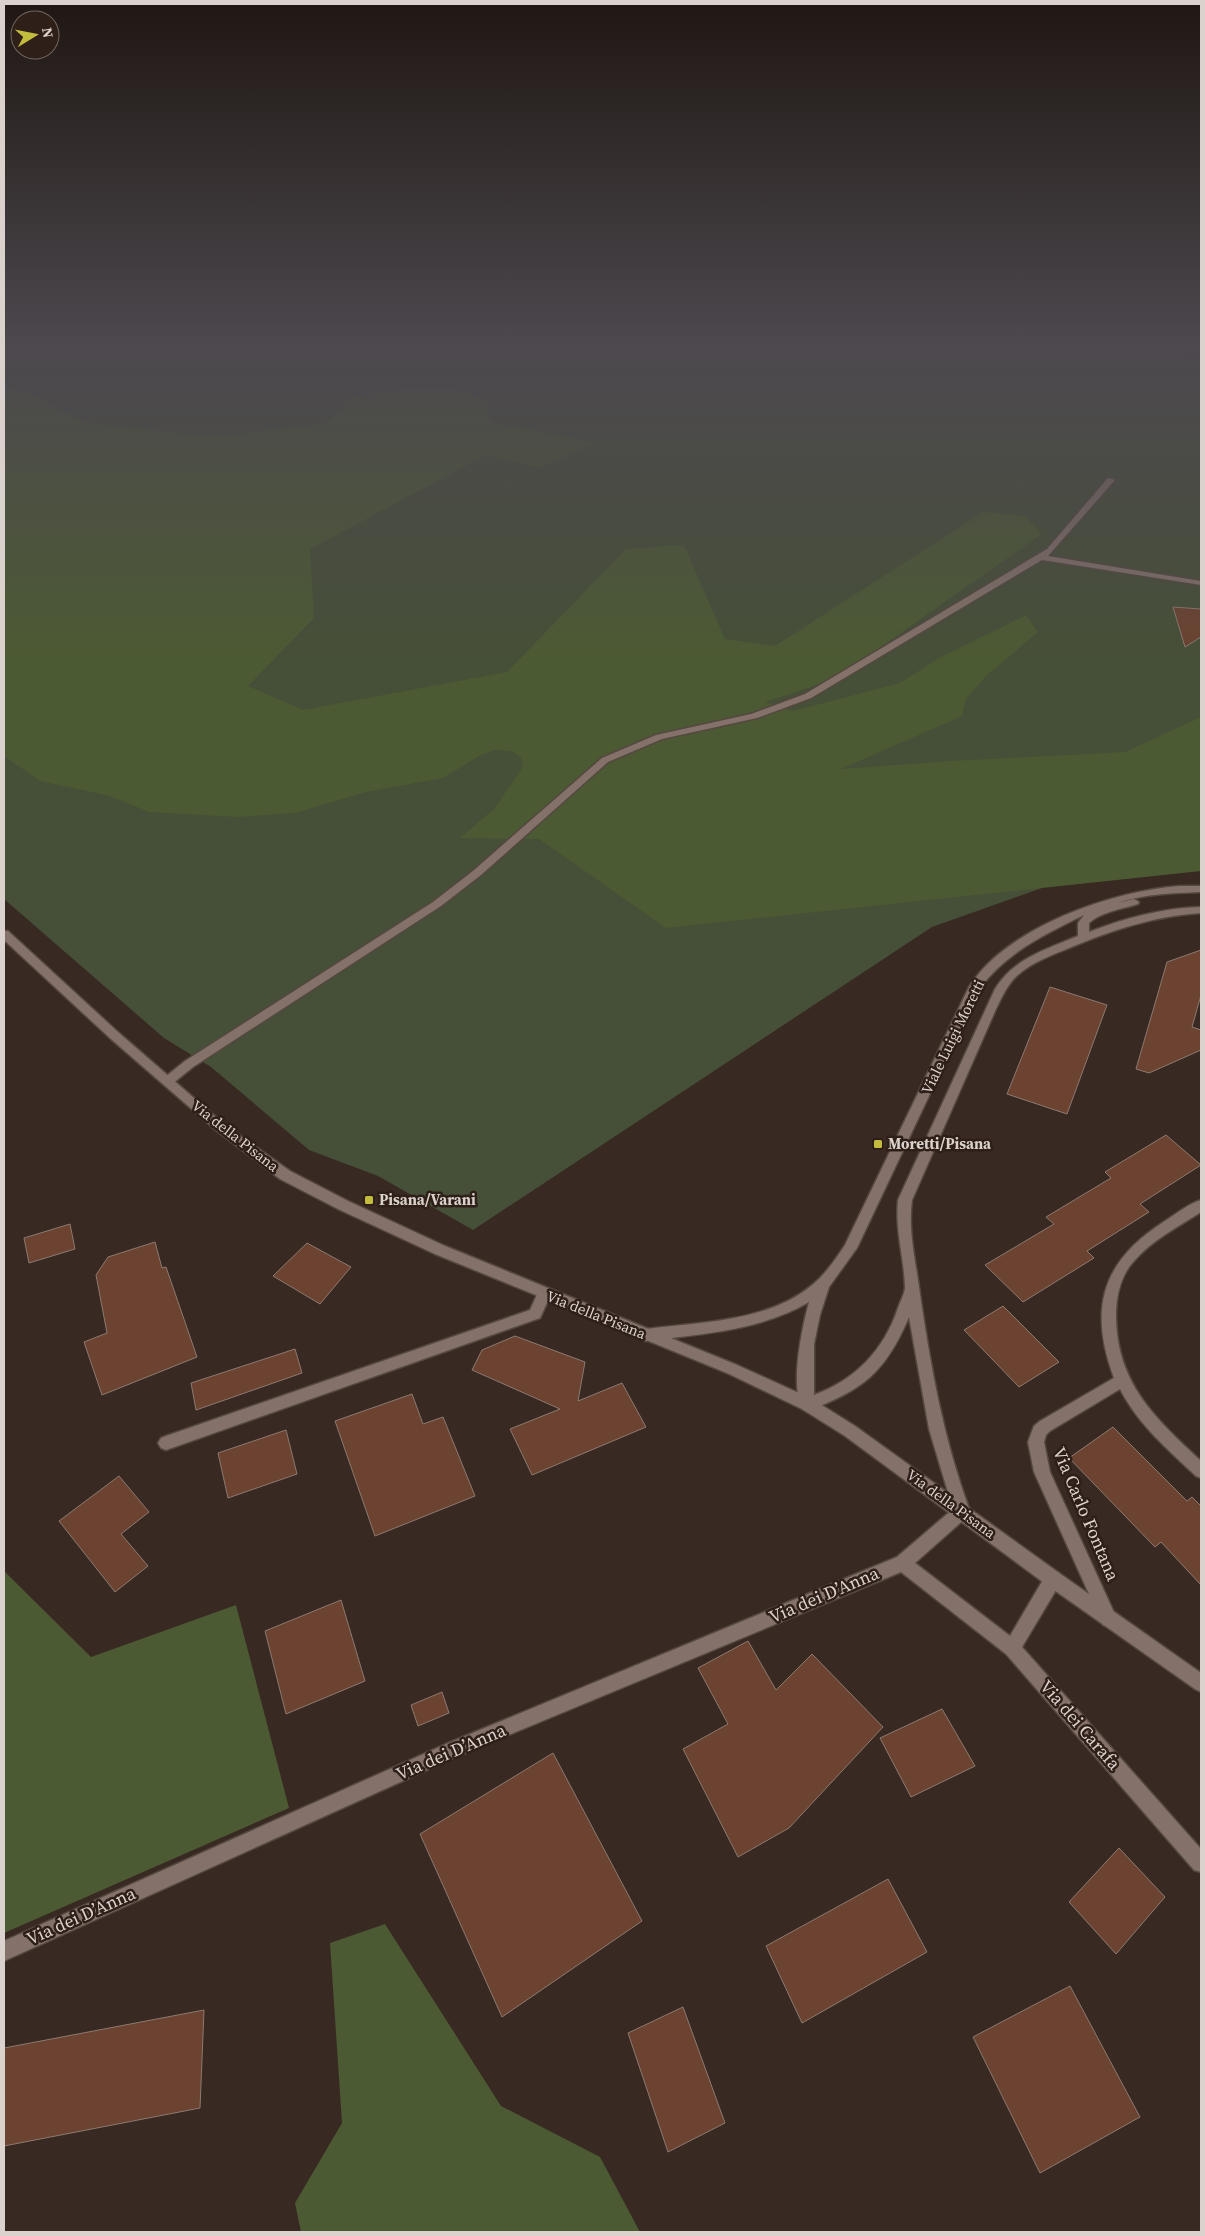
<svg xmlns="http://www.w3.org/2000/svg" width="1205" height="2236" viewBox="0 0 1205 2236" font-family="'Source Serif 4',serif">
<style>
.green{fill:#464f37}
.forest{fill:#4c5a33}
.building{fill:#6b4330;stroke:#8c7a71}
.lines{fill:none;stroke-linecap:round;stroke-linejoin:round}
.service-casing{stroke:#544841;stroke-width:3}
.minor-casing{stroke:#544841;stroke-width:3}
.secondary-casing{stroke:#544841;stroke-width:3}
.service{fill:#84726a;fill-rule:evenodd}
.minor{fill:#84726a;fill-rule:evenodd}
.secondary{fill:#84726a;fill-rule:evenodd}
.poi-dot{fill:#c3bd3e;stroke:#2e1f18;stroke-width:2}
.labels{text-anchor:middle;stroke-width:5;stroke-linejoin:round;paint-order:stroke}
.street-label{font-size:15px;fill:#dcd2cd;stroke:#2e1f18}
.poi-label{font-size:15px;font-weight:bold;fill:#dcd2cd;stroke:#2e1f18;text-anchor:start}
.near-street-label{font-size:18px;fill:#dcd2cd;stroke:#2e1f18}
</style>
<rect width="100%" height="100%" fill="#382922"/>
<polygon class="green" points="4,347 1106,347 1201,361 1201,853 1084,873 932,927 473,1230 378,1176 309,1150 211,1067 164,1038 4,899"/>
<g class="forest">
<path d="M187 347H294C264 354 215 364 187 347Z"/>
<polygon points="4,386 33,394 81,422 213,437 328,423 343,404 360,395 411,389 451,389 485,397 490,422 595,443 538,468 486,455 310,549 314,618 248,686 303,710 507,672 626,549 684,545 725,639 775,646 983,512 1025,516 1042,534 835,679 765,702 793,711 900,683 939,658 1026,615 1038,632 986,676 966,699 962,716 841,769 951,761 1125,752 1201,717 1201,871 666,928 539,839 460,838 494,809 523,767 521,757 511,751 495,750 481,755 443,778 366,792 295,813 237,817 149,812 110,796 40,781 4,756"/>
<polygon points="4,1571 91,1657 236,1605 289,1808 4,1933"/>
<polygon points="385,1924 501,2106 600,2157 640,2232 301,2232 295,2203 342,2123 330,1943"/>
</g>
<g class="building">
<polygon points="1173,607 1201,609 1201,637 1185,647"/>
<polygon points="1201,950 1201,995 1192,1027 1201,1030 1201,1050 1149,1073 1136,1069 1167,962"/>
<polygon points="1050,987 1107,1005 1067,1114 1007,1094"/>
<polygon points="1166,1135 1201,1165 1140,1204 1149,1212 1087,1251 1094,1258 1023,1302 985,1265 1054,1224 1046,1217 1111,1178 1105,1172"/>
<polygon points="70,1224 75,1249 29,1263 24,1238"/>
<polygon points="155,1242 162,1268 166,1267 197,1357 102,1395 84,1342 107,1333 96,1275 108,1257"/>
<polygon points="307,1243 351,1267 320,1304 273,1276"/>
<polygon points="1003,1306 1059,1362 1019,1387 964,1330"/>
<polygon points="515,1336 585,1362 578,1401 622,1383 646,1427 532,1475 510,1429 560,1409 472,1370 482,1350"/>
<polygon points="295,1349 302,1373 196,1410 191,1383"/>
<polygon points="412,1394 423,1424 443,1417 475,1496 375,1536 335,1421"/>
<polygon points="1113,1427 1187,1501 1192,1497 1201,1506 1201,1585 1161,1542 1155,1547 1069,1458"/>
<polygon points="286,1430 297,1474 228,1498 218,1453"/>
<polygon points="119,1476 149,1512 121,1534 148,1566 115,1592 59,1521"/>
<polygon points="341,1600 365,1681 286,1714 265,1631"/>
<polygon points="748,1641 776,1690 812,1654 883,1727 789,1828 738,1857 683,1749 728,1724 698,1668"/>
<polygon points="442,1692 449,1713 418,1726 411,1705"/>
<polygon points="942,1709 975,1766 911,1797 880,1738"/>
<polygon points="553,1753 642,1921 502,2017 420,1834"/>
<polygon points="1119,1848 1165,1897 1116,1954 1069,1902"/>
<polygon points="888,1879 927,1952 802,2023 766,1946"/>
<polygon points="1070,1986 1140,2117 1040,2173 973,2037"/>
<polygon points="683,2007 725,2123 668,2152 628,2033"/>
<polygon points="204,2010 200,2108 4,2146 4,2048"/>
</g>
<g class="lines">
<g class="service-casing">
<g id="service">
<polygon points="1108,478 1115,480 1048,556 1201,581 1201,585 1042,560 811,698 757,718 662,739 608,762 481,875 441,906 193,1067 172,1084 164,1084 162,1081 164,1078 185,1061 433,902 473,871 602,758 656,735 751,714 805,694 1047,549"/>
<polygon points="544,1288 549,1290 551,1294 540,1318 166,1450 161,1448 158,1443 161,1438 166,1436 530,1310 539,1290"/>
</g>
</g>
<g class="minor-casing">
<g id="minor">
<path d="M1180 886H1201V892C1172 893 1144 894 1117 903L1134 899 1139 902 1138 904C1122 909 1101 912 1089 923V932C1125 918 1162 908 1201 907V913C1154 916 1113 930 1069 948 1052 955 1033 962 1019 974 1008 983 1002 997 996 1009L912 1200C908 1230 915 1258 919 1287 930 1364 943 1438 970 1511L968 1516 915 1563 1010 1636 1047 1573 1053 1571 1059 1573 1061 1579 1059 1585 1022 1647 1201 1849V1872L1194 1870 1006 1654 901 1572 458 1756 4 1961V1941L446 1744 897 1557 953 1509 929 1429 909 1317C885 1373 863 1390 807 1411L802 1409C790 1384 802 1328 809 1302 760 1331 701 1334 646 1341L641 1339 639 1335 641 1331 646 1329C700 1322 767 1322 811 1286 825 1275 835 1260 845 1245L969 987C1007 927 1112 891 1180 886ZM1084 915 1078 923V936C1047 949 1014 958 995 989L898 1200C895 1231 904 1257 905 1287 905 1293 900 1302 898 1308 884 1350 855 1380 814 1395V1344L820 1315 829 1287 857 1248 980 988C1006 953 1045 934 1084 915Z"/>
<path d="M1201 1200V1212C1178 1227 1152 1240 1134 1261 1121 1275 1116 1296 1116 1315 1116 1383 1155 1418 1201 1461V1478L1196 1476C1168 1450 1138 1424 1120 1389L1050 1431 1046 1435 1044 1442 1050 1472 1117 1619 1115 1625 1109 1627 1103 1625 1034 1472 1028 1442 1034 1426 1040 1421 1114 1378C1088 1308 1102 1261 1165 1221 1176 1214 1188 1204 1201 1200Z"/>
</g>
</g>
<g class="secondary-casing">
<polygon id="secondary" points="4,931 8,931 119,1033 225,1125 290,1171 348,1201 445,1246 737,1365 812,1399 855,1426 1059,1573 1201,1673 1201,1692 1195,1689 1047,1585 845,1436 802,1409 727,1373 435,1254 338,1209 280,1179 217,1131 111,1039 4,940"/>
</g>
<use href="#service" class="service"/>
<use href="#minor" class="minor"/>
<use href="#secondary" class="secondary"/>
</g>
<linearGradient id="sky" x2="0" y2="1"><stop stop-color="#1f1713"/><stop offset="0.53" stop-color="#4d494f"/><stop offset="1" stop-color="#4d494f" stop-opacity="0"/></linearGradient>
<rect width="1205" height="660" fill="url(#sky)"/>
<g class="poi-dot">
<rect x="873" y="1139" width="10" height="10" rx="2.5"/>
<rect x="364" y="1195" width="10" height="10" rx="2.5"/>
</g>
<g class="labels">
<g class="street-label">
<text transform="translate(953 1037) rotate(-64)" y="5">Viale Luigi Moretti</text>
<text transform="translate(235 1136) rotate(38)" y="5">Via della Pisana</text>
<text transform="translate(596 1315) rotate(22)" y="5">Via della Pisana</text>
<text transform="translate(951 1504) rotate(36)" y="5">Via della Pisana</text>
</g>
<g class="poi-label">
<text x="888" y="1149">Moretti/Pisana</text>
<text x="379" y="1205">Pisana/Varani</text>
</g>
<g class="near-street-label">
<text transform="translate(1086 1514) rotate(67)" y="6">Via Carlo Fontana</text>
<text transform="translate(824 1595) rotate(-23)" y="6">Via dei D’Anna</text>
<text transform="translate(1080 1725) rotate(49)" y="6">Via dei Carafa</text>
<text transform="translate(451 1752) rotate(-23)" y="6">Via dei D’Anna</text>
<text transform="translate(81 1916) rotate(-24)" y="6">Via dei D’Anna</text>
</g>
</g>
<rect width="1205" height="2236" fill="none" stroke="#dcd2cd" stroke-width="10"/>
<g transform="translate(35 35) rotate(80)"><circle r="24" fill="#2e1f18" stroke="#746760"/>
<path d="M0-4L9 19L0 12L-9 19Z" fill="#c3bd3e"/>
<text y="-8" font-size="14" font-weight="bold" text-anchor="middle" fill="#dcd2cd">N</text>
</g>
</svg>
